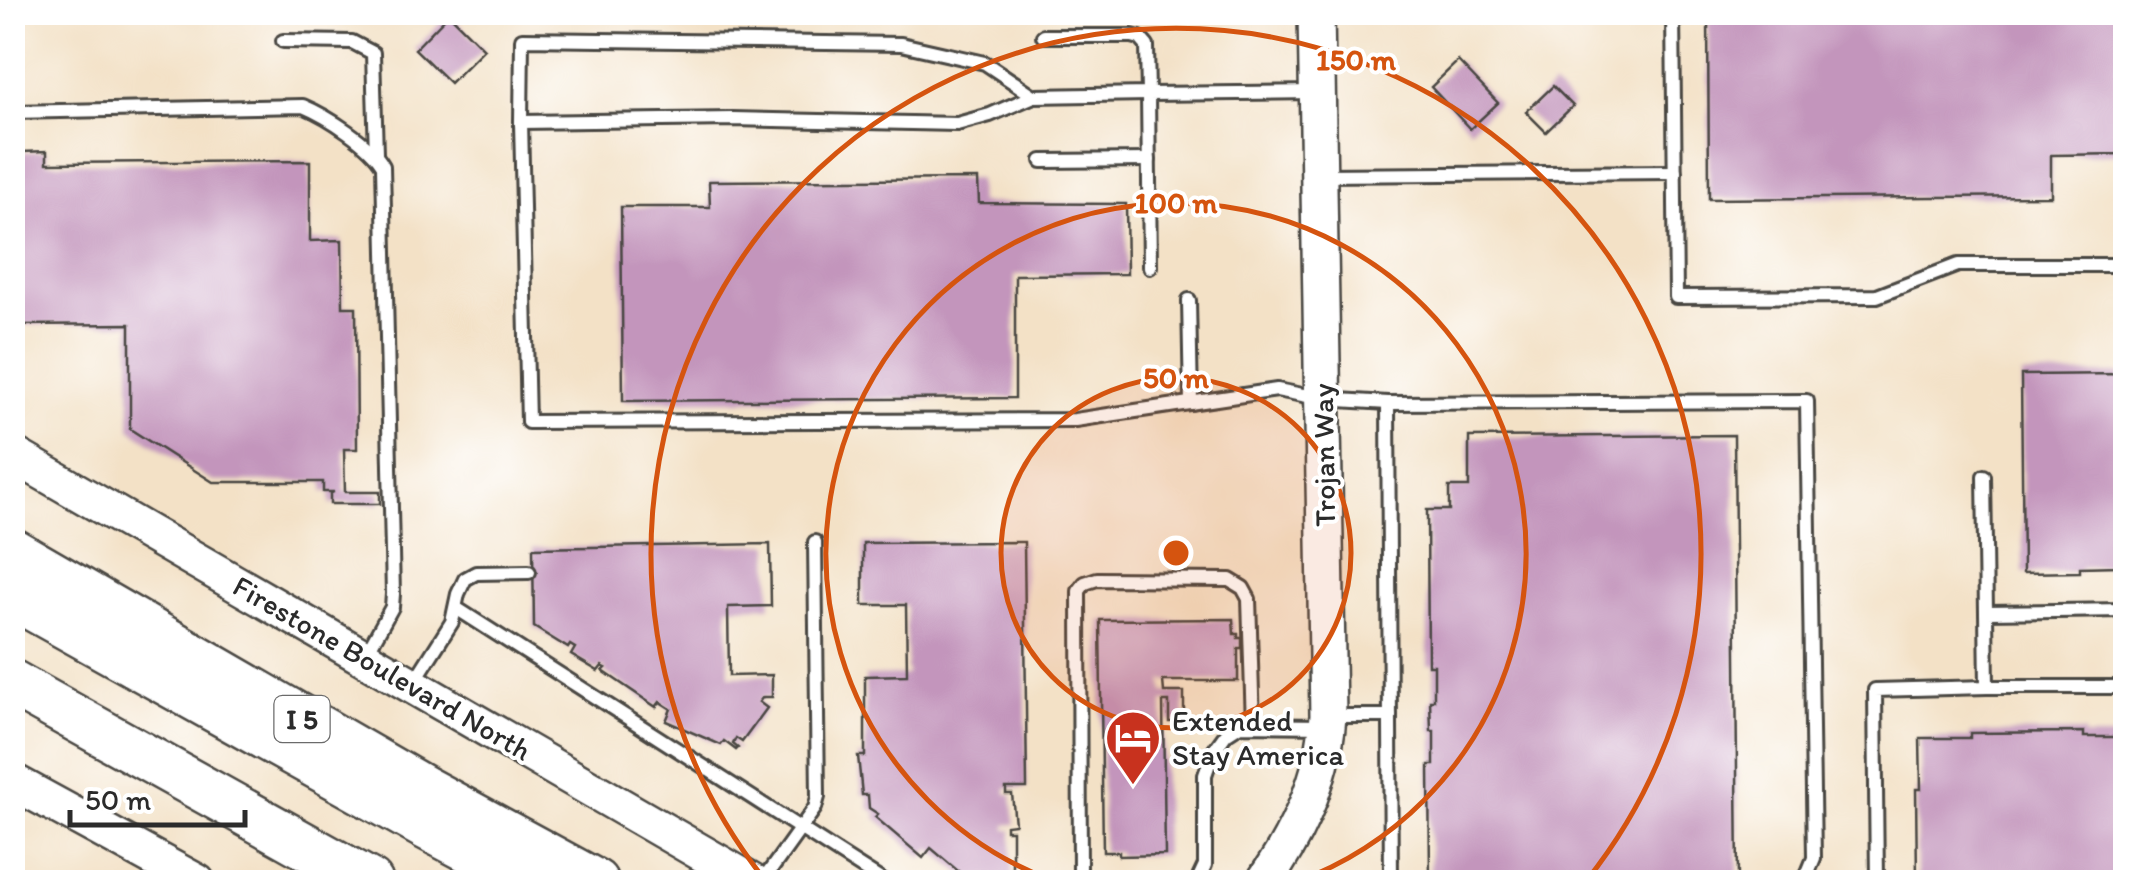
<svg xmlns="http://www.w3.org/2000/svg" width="2138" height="895" viewBox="0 0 2138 895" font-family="Itim,sans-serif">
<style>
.building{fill:#c395bc}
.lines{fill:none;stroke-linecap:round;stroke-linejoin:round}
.lane-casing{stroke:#494642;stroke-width:18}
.secondary-casing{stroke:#494642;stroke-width:40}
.highway-casing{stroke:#494642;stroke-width:50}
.lane{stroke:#fff;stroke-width:12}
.secondary{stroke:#fff;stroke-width:35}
.highway{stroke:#fff;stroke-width:45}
.ring{fill:none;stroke:#d5540f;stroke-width:5}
.labels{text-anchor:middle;stroke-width:8;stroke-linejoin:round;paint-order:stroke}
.shield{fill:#fff;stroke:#6b6b6b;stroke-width:2.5}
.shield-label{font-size:28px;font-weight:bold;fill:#2b2b2b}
.street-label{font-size:30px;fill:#2b2b2b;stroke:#fff}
.poi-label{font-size:30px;fill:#2b2b2b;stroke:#fff;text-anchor:start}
.centre{fill:#d5540f;stroke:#fff;stroke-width:5}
.ring-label{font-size:30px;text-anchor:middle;font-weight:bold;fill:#d5540f;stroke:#fff;stroke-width:8;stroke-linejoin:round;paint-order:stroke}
</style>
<rect width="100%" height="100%" fill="#fff"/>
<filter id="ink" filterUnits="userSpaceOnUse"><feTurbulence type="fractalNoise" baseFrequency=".01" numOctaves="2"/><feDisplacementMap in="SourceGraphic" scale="20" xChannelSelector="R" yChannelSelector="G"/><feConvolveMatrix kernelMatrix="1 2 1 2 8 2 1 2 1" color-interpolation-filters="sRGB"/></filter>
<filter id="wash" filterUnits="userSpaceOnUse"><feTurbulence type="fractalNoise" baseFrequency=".0048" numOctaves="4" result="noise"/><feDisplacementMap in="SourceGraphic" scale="40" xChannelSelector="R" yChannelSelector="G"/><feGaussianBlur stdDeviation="2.25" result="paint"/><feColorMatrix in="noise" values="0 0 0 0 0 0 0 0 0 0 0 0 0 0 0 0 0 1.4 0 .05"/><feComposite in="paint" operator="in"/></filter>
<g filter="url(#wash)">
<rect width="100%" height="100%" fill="#f3e1c6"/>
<g id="blocks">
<g class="building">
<polygon points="1708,12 2126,12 2126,154 2051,155 2051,196 1709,199"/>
<polygon points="449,14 484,49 450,83 415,49"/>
<polygon points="1458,61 1498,103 1470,129 1431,87"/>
<polygon points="1553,86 1573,106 1546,132 1526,112"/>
<polygon points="47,151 47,163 310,161 310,241 342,240 343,307 356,307 357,449 344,449 345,492 380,492 380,504 330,504 330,493 334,492 323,492 323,482 213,482 130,429 130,324 18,325 17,165 22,165 22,152"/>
<polygon points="978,179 979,203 1126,204 1127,274 1015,275 1015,398 623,401 621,207 710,207 709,181"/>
<polygon points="2126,374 2126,545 2118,545 2118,566 2080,567 2080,572 2023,573 2021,375"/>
<polygon points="1734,435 1738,882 1430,882 1429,765 1434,765 1434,731 1431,731 1430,700 1434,700 1434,665 1428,665 1427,510 1449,510 1449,487 1469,487 1469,437"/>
<polygon points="1024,542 1027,788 1006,788 1006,794 1012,794 1015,824 1006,825 1006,830 1012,830 1012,882 971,882 931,848 923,858 875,817 878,814 869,808 868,795 862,795 858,756 865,756 865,676 907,675 906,605 863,605 863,543"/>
<polygon points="770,544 771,606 728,607 729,676 772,675 772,697 763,697 759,702 767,708 742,742 736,738 733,744 738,748 736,750 724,741 721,745 666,721 671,709 660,702 656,707 603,671 606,668 602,666 598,671 571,655 575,648 570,645 568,648 534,627 533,548"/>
<polygon points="1233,619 1234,634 1238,634 1238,638 1242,638 1242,648 1238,648 1238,681 1163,681 1164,692 1184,692 1184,722 1169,722 1169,702 1163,702 1165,855 1119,856 1119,852 1103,852 1100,620"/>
<polygon points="2084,732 2084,737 2116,737 2116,732 2126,732 2126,882 1917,882 1916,789 1921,789 1920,738 1970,738 1970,733"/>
</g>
</g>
</g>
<g filter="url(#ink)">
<use href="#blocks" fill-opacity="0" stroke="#494642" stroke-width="2.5"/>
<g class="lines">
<g class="lane-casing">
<g id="lane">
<polyline points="1673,12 1676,297 1877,296 1958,265 2126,265"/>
<polyline points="283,41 352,42 373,53 376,154"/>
<polyline points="1034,96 985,63 901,44 522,39 521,122 733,119 957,124 990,115 1034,96 1148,94 1147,46 1140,38 1132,36 1043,36"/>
<path d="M12 112 303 106C327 116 371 144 383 166L393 594 392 607 365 656"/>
<polyline points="521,122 528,422 1075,420 1277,390 1323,399 1388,403 1807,401 1814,858 1804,882"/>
<polyline points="1042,161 1149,160"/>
<polyline points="1321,175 1675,172"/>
<polyline points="1150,267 1148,94 1315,92"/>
<polyline points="1189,300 1191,403"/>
<polyline points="1388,403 1391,882"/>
<polyline points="1984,476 1986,612"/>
<polyline points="456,608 884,882"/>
<polyline points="414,682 452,622 458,594 465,579 476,573 529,572"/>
<polyline points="1987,687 2126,687"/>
<polyline points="1331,716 1390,716"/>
<polyline points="762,882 815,808 818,797 815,542"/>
<polyline points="1080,882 1079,591 1085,583 1097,579 1230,580 1243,588 1249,599 1253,725"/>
<polyline points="1197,882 1205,865 1205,775 1213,752 1226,734 1240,725 1325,726"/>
<polyline points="1877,882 1875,690 1987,687 1986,612 2126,610"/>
</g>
</g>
<g class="secondary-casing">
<g id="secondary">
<polyline points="12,454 752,882"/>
<polyline points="12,781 197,882"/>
<path d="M1264 882C1298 833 1324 778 1328 716L1316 12"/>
</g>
</g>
<g class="highway-casing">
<g id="highway">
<polyline points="12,551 422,788 595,882"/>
<polyline points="12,596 425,826 530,882"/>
<polyline points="12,683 370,882"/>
</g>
</g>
<use href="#lane" class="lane"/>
<use href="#secondary" class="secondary"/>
<use href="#highway" class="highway"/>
</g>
</g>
<circle cx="1176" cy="553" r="175" fill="#d5540f" fill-opacity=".12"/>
<g class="ring">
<circle cx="1176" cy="553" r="175"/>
<path d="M1056 882A350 350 0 1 1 1296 882"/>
<path d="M765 880A525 525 0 1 1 1587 880"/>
</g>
<defs>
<g id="hotel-pin" transform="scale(2.875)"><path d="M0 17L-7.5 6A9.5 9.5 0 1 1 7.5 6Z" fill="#c8321e" stroke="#fff"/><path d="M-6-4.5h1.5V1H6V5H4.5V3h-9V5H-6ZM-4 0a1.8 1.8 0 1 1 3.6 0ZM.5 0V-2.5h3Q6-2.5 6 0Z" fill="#fff"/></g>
</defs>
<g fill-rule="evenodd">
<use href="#hotel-pin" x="1133" y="738"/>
</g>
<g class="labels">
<rect class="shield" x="274.5" y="696" width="55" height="46" rx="8"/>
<g class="shield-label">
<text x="302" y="729">I 5</text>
</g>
<g class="street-label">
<text transform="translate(1324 455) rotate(-91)" y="10">Trojan Way</text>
<text transform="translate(382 668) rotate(30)" y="10">Firestone Boulevard North</text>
</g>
<g class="poi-label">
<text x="1172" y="731">Extended<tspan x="1172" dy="34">Stay America</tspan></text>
</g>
</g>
<circle cx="1176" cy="553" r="15" class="centre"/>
<g class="ring-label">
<text x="1356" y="70">150 m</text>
<text x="1176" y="213">100 m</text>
<text x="1176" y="388">50 m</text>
</g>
<rect width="2138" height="895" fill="none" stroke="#fff" stroke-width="50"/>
<path d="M70 810v15h175v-15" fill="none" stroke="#2b2b2b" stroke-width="5"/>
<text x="85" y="810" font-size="30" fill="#2b2b2b" stroke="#ffffff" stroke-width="8" paint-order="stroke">50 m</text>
</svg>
